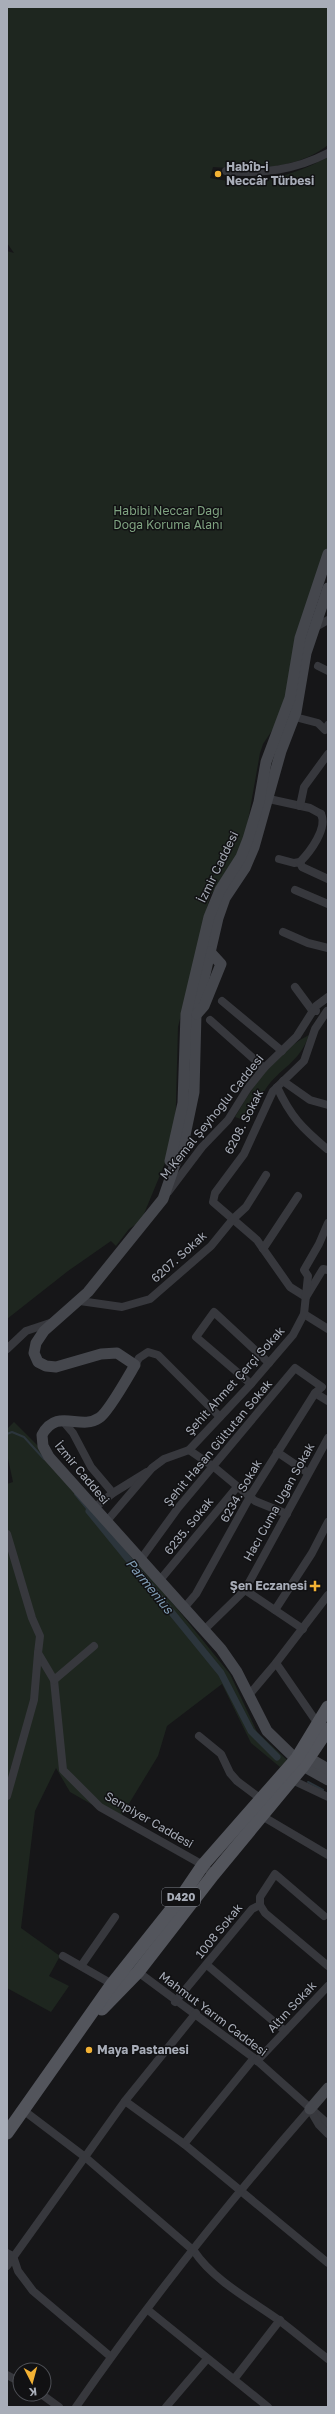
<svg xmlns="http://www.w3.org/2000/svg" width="335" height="2414" viewBox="0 0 335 2414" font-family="'Golos Text',sans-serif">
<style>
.green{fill:#1e261f}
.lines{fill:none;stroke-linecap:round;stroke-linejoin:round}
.stream{stroke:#2c353c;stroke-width:2}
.canal{stroke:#2c353c;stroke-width:7}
.street{stroke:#37383d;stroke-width:8}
.secondary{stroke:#45474d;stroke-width:11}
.primary{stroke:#53555c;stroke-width:13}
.poi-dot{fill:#f2b134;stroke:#111113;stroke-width:1.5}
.labels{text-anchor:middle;stroke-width:3;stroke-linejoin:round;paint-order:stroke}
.shield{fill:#111113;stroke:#7b7e86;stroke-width:1}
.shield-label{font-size:11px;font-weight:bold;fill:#a8adb8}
.poi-label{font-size:12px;font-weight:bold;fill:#a8adb8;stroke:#111113;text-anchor:start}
.park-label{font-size:12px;fill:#7fa381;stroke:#111113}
.street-label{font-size:12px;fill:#a8adb8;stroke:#111113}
.water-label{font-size:13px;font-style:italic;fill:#7f9bb3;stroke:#111113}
</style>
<rect width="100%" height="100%" fill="#161618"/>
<g class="green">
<path d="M7 7H328V145C296 170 252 170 213 167L210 178C251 187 292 177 328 157V552L289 705 263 744 260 753 243 849 210 896 178 1027 175 1139 141 1221 129 1229 116 1246 111 1241 68 1271 7 1319V251L14 253 7 243Z"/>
<path d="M309 1035C299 1064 279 1068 265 1090 259 1100 255 1112 250 1122L235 1117C254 1084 274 1053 309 1035Z"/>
<polygon points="14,1422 45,1453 179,1611 230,1674 257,1732 287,1760 280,1767 251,1743 222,1684 167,1726 158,1756 119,1820 70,1792 56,1768 35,1811 21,1928 60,1956 49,1976 69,1986 51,2012 7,1988 7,1484 13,1482 7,1454 7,1429"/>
</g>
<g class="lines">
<g class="stream">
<polyline points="7,1434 12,1432 24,1437 44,1459"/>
<polyline points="75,1494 89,1511"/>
<polyline points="308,1782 323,1790"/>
</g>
<polyline class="canal" points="89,1511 221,1673 251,1731 277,1757"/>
<g class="street">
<path d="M226 171C263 174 295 170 328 153"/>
<polyline points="314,628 328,620"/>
<polyline points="318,666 328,671"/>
<polyline points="295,717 318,723 325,730 328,725"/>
<polyline points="269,799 310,808 321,814"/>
<polyline points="300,806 304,787 328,754"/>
<polyline points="279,859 294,863 300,862 302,867 328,879"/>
<path d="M300 862C310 852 328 828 321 814"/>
<polyline points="295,890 328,904"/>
<polyline points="283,932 308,943 328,948"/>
<polyline points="295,987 312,1010 316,1011"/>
<polyline points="222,1001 282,1051"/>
<polyline points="327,1011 315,1029 304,1061 273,1091 244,1154 215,1193 213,1202 257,1240 290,1287 306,1297 323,1269 328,1270"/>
<polyline points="210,1020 264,1068"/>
<polyline points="283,1081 310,1100 328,1105"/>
<path d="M277 1087C291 1117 302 1128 327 1149"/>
<polyline points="168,1192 202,1147 228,1120 248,1088 264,1068 297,1036 316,1006 328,997"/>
<polyline points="263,1249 298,1196"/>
<polyline points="80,1301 122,1307 150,1299 211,1246 233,1219 246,1207 266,1175"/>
<polyline points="304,1314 328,1329"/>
<polyline points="7,1349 26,1331 53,1322"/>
<polyline points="135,1365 139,1358 148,1352 158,1355 220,1417"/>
<polyline points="251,1384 196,1337 214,1312 269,1363"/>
<polyline points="315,1393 328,1401"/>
<polyline points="62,1420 73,1433 91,1467 113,1493"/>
<polyline points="189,1450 214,1467 255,1501 287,1514"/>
<polyline points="277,1452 308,1473"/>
<polyline points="94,1508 113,1493 147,1472"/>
<polyline points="106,1522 152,1468 164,1459 189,1450 251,1384 293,1335 304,1314 308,1276 304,1270 319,1244 328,1223"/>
<polyline points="7,1534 32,1618 40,1636 38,1653 54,1680 63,1770 100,1807 203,1865 213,1875"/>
<polyline points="141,1559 178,1508 295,1368 322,1387 315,1393 252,1493 196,1594 184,1608"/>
<polyline points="160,1580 237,1487"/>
<polyline points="245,1590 303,1629"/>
<polyline points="275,1610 312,1553 328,1522"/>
<polyline points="204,1630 245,1590 328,1438"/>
<polyline points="54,1680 94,1646"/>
<polyline points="249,1695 276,1663"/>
<polyline points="318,1724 276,1663 328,1595"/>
<polyline points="199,1736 221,1754 230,1773 237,1781 261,1799"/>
<polyline points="292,1780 328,1797"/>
<polyline points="7,1796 34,1700 38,1653"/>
<polyline points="262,1816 328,1855"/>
<polyline points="260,1905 265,1913 328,1966"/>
<polyline points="63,1956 112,1984"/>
<polyline points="207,1965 285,2031"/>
<polyline points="81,1966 115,1917"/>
<polyline points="138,1972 254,2058 328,2124"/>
<polyline points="175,2002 252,1909 260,1905 260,1897 275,1874 324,1916"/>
<polyline points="254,2058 184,2144 328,2263"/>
<polyline points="257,2061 328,1986"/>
<polyline points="125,2101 184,2144"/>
<path d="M23 2110 85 2157 194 2251C214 2281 251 2300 280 2321 296 2333 312 2347 328 2359"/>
<polyline points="312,2113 319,2125 328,2134"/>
<polyline points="7,2253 13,2256 18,2271 33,2291 111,2357"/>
<polyline points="7,2266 125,2101 196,2013"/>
<polyline points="148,2310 268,2407"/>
<polyline points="7,2375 20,2382"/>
<polyline points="235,2378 280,2320"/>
<polyline points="41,2394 59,2407"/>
<path d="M76 2407C148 2303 227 2204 310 2109"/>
<polyline points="166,2407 207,2359"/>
</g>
<g class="secondary">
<path d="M328 588 306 653 296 712 281 751 254 847 245 868 225 898 218 918 196 1013 194 1092 185 1135 163 1199 88 1292 44 1331 36 1343 34 1353 38 1362 46 1366 56 1367 101 1354 117 1353 135 1365C129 1375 108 1413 99 1418 80 1431 57 1407 42 1435L43 1446 49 1457 221 1649 237 1672 267 1731 303 1766 328 1780"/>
<polyline points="197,1014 204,1006 221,964 210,952"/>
<polyline points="170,1161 183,1103 186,1014 209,917 220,890 241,857 248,839 259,802 266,762 290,698 300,638 328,554"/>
<polyline points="301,1758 309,1758 328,1769"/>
<polyline points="310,2109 328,2088"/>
</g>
<g class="primary">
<polyline points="102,2009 138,1972 213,1875 303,1766 328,1729"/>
<polyline points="7,2133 112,1984 182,1896 203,1865 297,1758 328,1707"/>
</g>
</g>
<g class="poi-dot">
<circle cx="218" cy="174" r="4"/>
<path d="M313 1580h4v4h4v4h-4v4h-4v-4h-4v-4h4z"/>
<circle cx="89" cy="2050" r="4"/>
</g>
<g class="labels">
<rect class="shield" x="162" y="1888" width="38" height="18" rx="3"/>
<g class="shield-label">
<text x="181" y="1901">D420</text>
</g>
<g class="poi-label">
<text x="226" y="171">Habîb-i<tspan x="226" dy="14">Neccâr Türbesi</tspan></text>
<text x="307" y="1590" text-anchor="end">Şen Eczanesi</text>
<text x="97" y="2054">Maya Pastanesi</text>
</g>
<g class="park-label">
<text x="168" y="515">Habibi Neccar Dağı<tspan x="168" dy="14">Doğa Koruma Alanı</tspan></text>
</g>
<g class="street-label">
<text transform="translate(218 867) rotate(-64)" y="4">İzmir Caddesi</text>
<text transform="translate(212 1117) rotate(-51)" y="4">M.Kemal Şeyhoğlu Caddesi</text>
<text transform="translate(244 1122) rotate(-63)" y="4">6208. Sokak</text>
<text transform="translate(179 1257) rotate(-42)" y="4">6207. Sokak</text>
<text transform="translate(235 1381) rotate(-48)" y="4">Şehit Ahmet Çerçi Sokak</text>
<text transform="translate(218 1443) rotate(-50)" y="4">Şehit Hasan Gültutan Sokak</text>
<text transform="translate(82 1473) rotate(50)" y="4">İzmir Caddesi</text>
<text transform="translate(241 1491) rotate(-60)" y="4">6234. Sokak</text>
<text transform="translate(279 1502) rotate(-61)" y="4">Hacı Cuma Uğan Sokak</text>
<text transform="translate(189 1526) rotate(-51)" y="4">6235. Sokak</text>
<text transform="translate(149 1820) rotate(30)" y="4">Senpiyer Caddesi</text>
<text transform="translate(219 1931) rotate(-51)" y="4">1008 Sokak</text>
<text transform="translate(292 2007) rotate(-47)" y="4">Altın Sokak</text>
<text transform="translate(213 2014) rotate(37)" y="4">Mahmut Yarım Caddesi</text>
</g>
<g class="water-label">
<text transform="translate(150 1586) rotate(51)" y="5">Parmenius</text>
</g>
</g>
<rect width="335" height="2414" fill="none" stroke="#a8adb8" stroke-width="16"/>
<g transform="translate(32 2382) rotate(174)"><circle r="19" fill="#111113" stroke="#4d4f55"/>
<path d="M0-3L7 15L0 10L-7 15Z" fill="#f2b134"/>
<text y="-6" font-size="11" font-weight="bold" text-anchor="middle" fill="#a8adb8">K</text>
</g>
</svg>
